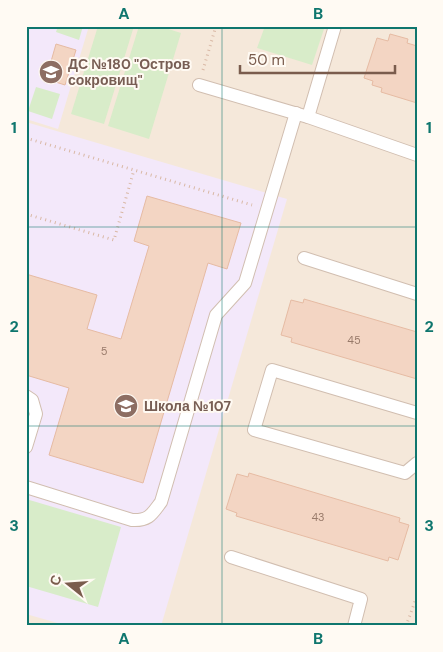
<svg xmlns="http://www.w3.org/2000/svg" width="443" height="652" viewBox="0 0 443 652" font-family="'DM Sans',sans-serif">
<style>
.residential{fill:#f5e8da}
.education{fill:#f3e8fa}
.green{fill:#d8ecc9}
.building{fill:#f3d5c3;stroke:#e6bba3}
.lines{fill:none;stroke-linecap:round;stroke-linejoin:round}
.lane-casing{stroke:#d1beb0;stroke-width:14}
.path{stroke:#d9b8a5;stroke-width:3;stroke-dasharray:1 4;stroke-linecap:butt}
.lane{stroke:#fff;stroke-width:12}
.grid{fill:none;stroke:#0f766e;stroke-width:1;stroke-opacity:0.55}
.labels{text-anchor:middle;stroke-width:4;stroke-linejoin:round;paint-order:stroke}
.number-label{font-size:11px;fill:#987a6a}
.education-label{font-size:14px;font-weight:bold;fill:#785e54;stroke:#fffaf3;text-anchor:start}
.neatline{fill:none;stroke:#0f766e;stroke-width:2}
.grid-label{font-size:16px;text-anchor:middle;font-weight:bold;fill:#0f766e}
</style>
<rect width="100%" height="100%" fill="#fdf6ec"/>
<rect class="residential" x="26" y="26" width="391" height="600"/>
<g class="education">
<polygon points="26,26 89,26 58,129 26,119"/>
<polygon points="26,122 287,199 161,626 68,626 26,614"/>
</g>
<g class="green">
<polygon points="58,26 83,26 79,40 56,32"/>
<polygon points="98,26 134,26 104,124 71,114"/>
<polygon points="139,26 159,26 181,33 149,139 108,126"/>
<polygon points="265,26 325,26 312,65 257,48"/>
<polygon points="36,87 60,94 52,119 28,111"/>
<polygon points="26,499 121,527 98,607 26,586"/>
</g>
<g class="building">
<polygon points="390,34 408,39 407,43 417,46 417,103 381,92 382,88 372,85 373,81 364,78 377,38 388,41"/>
<polygon points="56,44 76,50 65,85 46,79"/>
<polygon points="147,196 241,223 227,269 208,263 143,483 49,455 69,388 26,375 26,274 97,295 87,329 121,339 149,246 134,241"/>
<polygon points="304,299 417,332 417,379 291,342 292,338 281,335 291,300 303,303"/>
<polygon points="249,473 400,518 399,522 409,525 398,560 389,557 388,561 236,516 237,513 226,509 237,474 248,477"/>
</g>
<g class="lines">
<g class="lane-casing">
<g id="lane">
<polyline points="199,85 308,117 417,155"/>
<polyline points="308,117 335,26"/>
<polyline points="304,258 417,294"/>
<polyline points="26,396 32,400 36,414 26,447"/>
<polyline points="417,413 272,370 254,430 405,473 417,463"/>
<path d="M26 487 132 520C149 521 152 514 161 502L216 315 245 283 296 113"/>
<polyline points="231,557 361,599 354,626"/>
</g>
</g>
<g class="path">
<polyline points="203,70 216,26"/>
<polyline points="26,138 252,205"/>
<polyline points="26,214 114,240 134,170"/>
<polyline points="406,626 417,596"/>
</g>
<use href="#lane" class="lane"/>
</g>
<path class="grid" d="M222 26V626M26 227H417M26 426H417"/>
<defs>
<g id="school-disc" transform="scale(1.25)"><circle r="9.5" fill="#8d6e63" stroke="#fffaf3"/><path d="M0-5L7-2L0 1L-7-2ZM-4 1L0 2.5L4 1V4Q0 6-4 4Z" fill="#fff"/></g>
</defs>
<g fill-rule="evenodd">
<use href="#school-disc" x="51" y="72"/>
<use href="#school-disc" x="126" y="406"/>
</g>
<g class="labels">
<g class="number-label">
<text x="354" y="344">45</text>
<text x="104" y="355">5</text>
<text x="318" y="521">43</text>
</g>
<g class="education-label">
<text x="68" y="69">ДС №180 "Остров<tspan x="68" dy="16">сокровищ"</tspan></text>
<text x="144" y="411">Школа №107</text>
</g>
</g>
<rect width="443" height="652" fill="none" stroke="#fffaf3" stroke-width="55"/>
<g transform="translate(68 584) rotate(287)" stroke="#fffaf3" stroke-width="4" paint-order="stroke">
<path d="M0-4L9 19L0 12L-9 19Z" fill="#7a5c4d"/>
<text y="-8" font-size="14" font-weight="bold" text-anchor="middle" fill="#7a5c4d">С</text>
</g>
<path d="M240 65v8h155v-8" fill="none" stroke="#7a5c4d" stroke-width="2.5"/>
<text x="248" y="65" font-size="15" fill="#7a5c4d" stroke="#fffaf3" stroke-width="4" paint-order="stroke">50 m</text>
<rect x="28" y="28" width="388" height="596" class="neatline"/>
<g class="grid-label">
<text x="124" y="19">A</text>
<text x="318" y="19">B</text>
<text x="14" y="133">1</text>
<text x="429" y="133">1</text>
<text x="14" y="332">2</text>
<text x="429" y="332">2</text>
<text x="14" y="531">3</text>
<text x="429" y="531">3</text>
<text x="124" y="644">A</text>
<text x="318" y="644">B</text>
</g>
</svg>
